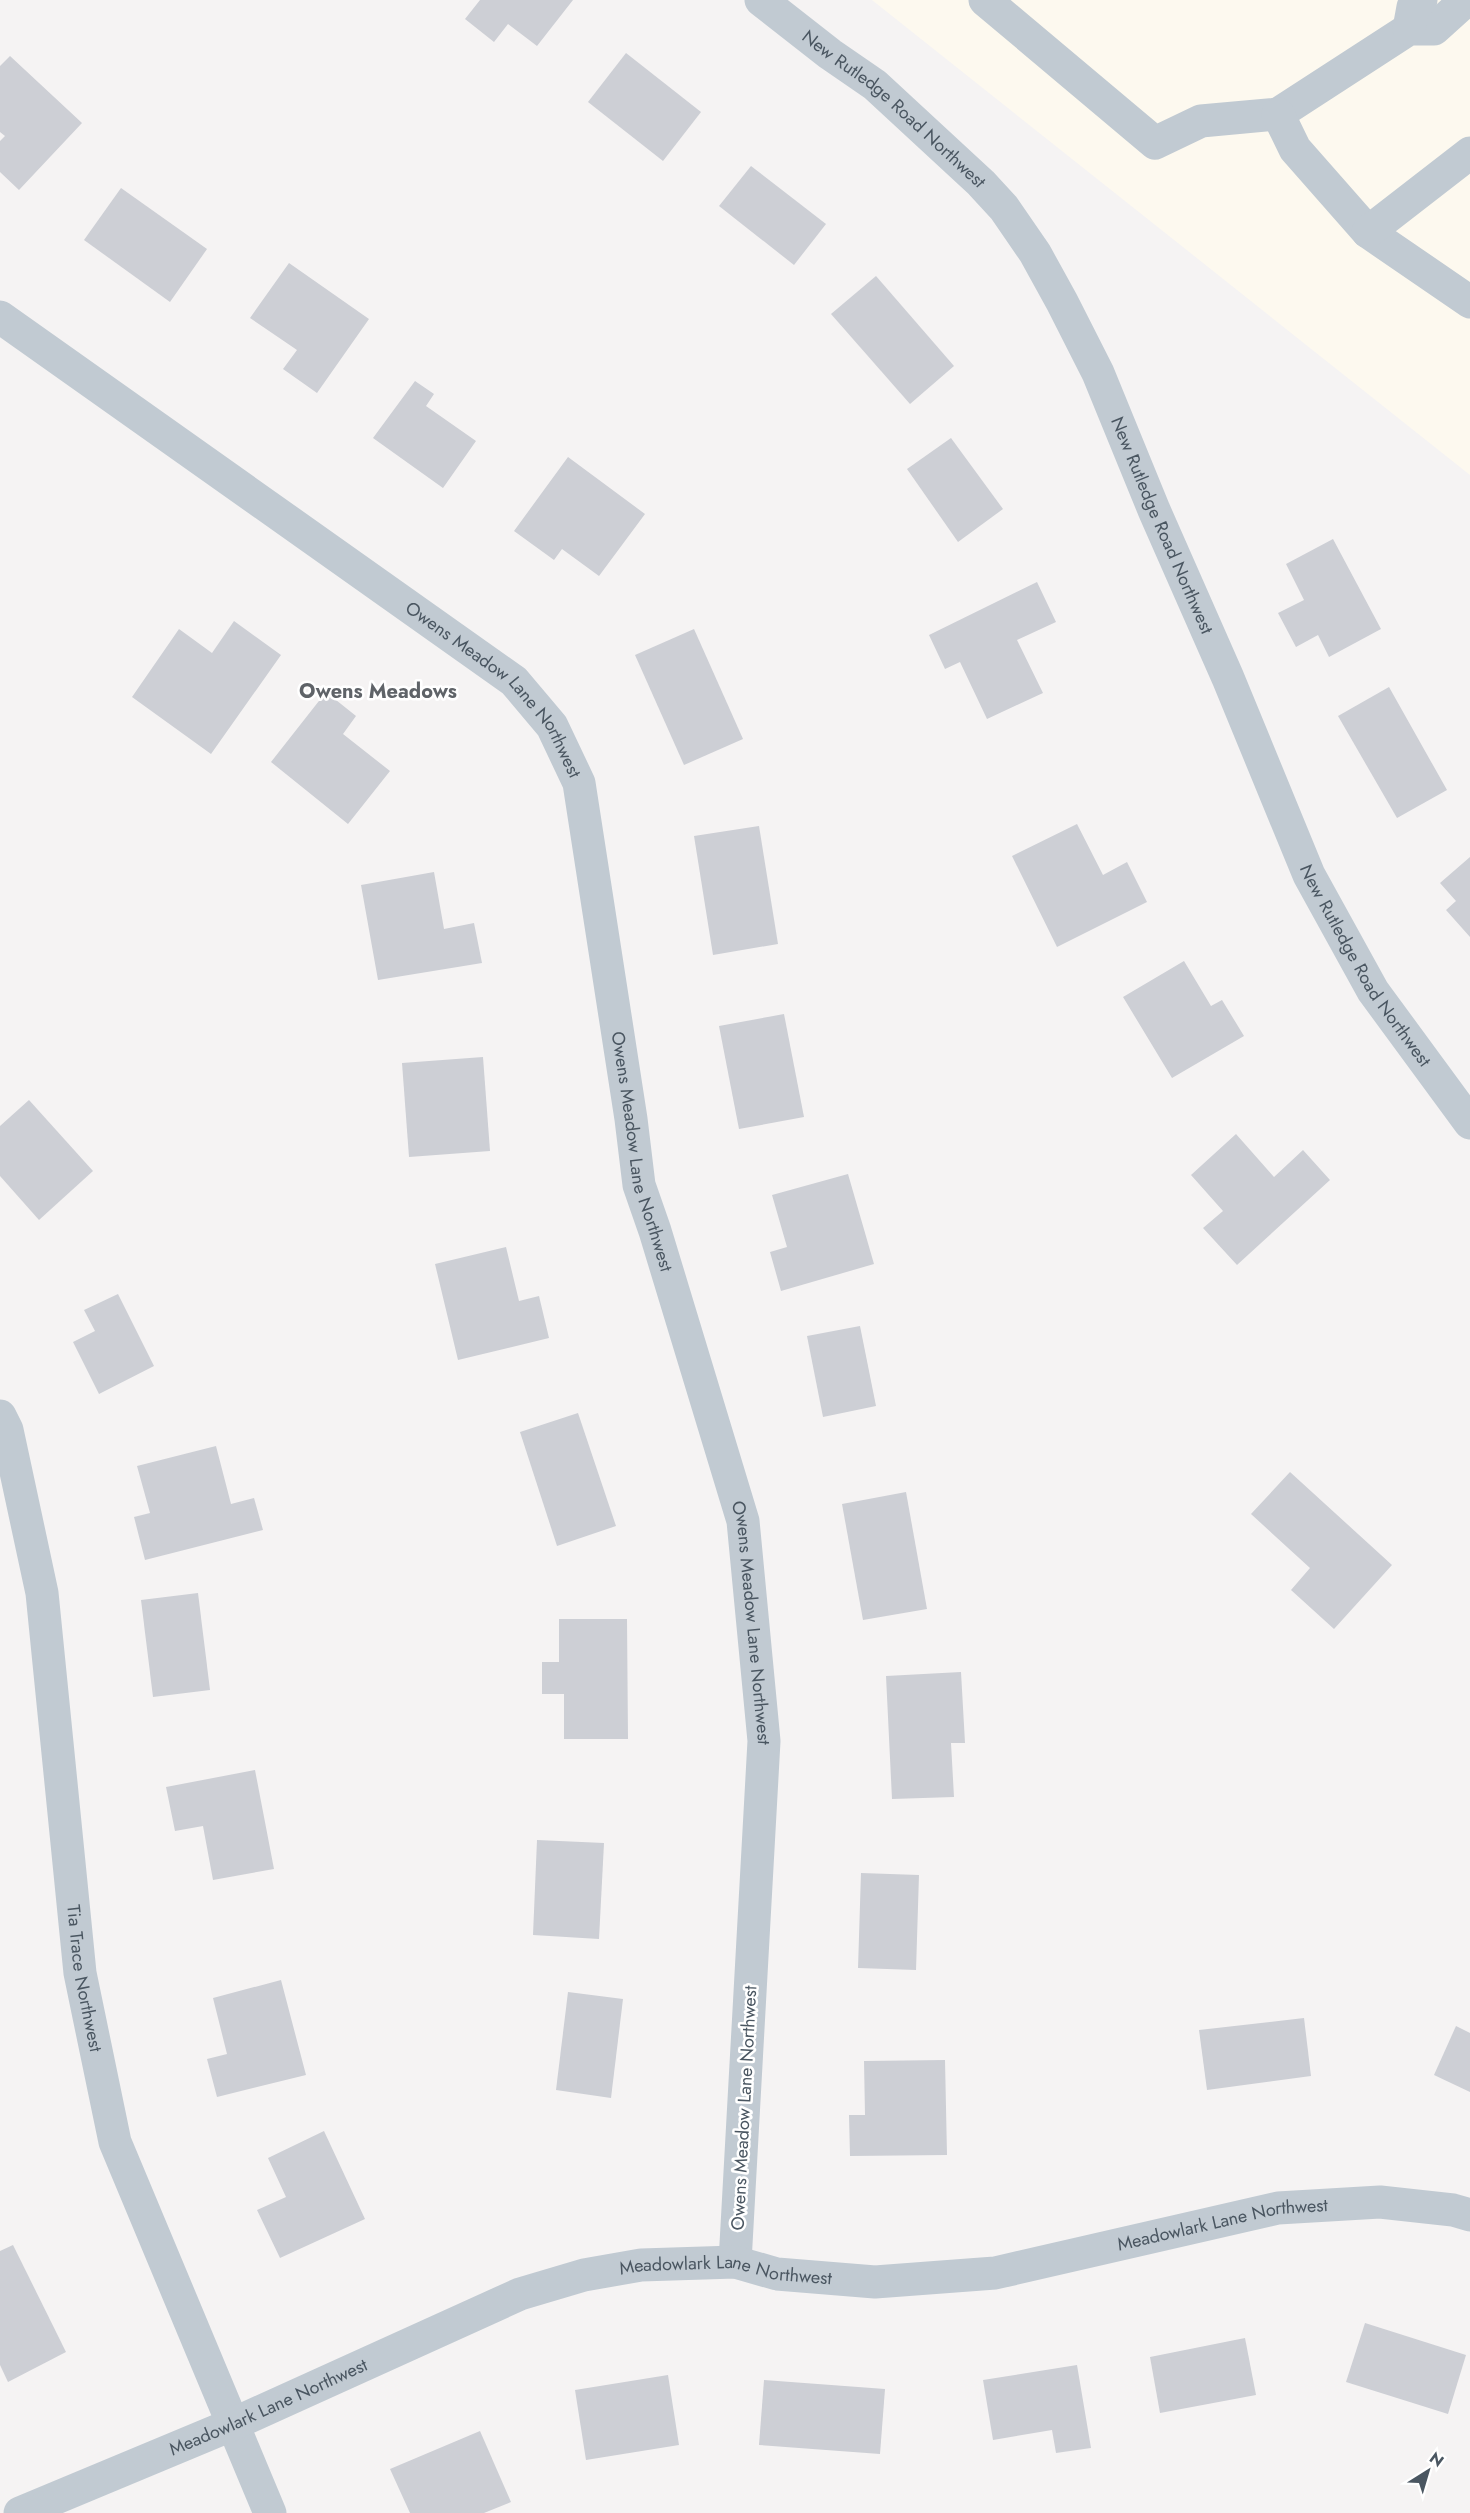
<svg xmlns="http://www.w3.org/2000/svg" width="1470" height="2513" viewBox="0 0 1470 2513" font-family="Jost,sans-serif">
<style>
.commercial{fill:#fdf9ef}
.building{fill:#cdcfd5}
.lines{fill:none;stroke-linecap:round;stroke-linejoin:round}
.minor{stroke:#c1cad2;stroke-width:33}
.labels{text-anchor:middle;stroke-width:5;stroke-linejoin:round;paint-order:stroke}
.street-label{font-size:18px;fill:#4a5661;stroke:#fff}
.neighbourhood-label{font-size:20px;font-weight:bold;fill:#5f6368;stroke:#fff}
</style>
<rect width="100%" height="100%" fill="#f5f3f3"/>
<polygon class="commercial" points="872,0 1470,0 1470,475"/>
<g class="building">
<polygon points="480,0 573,0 537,46 508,24 494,42 465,19"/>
<polygon points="626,53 701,112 663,161 588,102"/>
<polygon points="10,56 82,123 19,190 0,172 0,141 5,136 0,132 0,66"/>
<polygon points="751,166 826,224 794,265 719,206"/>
<polygon points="121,188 207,249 170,302 84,240"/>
<polygon points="289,263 369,319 317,393 283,369 297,350 250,318"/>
<polygon points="876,276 954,366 910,404 831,314"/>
<polygon points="415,381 434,394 426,406 476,441 443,488 373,438"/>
<polygon points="951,438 1003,509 958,542 907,469"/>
<polygon points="568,457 645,514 599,576 562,549 554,560 514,531"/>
<polygon points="1333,539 1381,629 1329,657 1318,635 1296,647 1278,613 1304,600 1286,564"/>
<polygon points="1037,582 1056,622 1017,640 1043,693 987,719 960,662 945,669 929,635"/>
<polygon points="234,621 281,655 211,754 132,697 179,629 212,653"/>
<polygon points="694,629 743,739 684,765 635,655"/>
<polygon points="1389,687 1447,790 1397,818 1338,716"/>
<polygon points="326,692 356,716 343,734 390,771 348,824 271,762"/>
<polygon points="1077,824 1103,875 1127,862 1147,902 1057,947 1012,856"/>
<polygon points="759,826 778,944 713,955 694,836"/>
<polygon points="1470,857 1470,937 1446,910 1456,901 1440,883"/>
<polygon points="434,872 444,929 474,923 482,963 378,980 361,885"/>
<polygon points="1184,961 1211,1006 1222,1000 1244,1036 1172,1078 1123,997"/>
<polygon points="784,1014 804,1117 739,1129 719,1026"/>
<polygon points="483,1057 490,1151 409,1157 402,1063"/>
<polygon points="29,1100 93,1171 39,1220 0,1176 0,1126"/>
<polygon points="1236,1134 1274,1177 1303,1150 1330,1180 1237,1265 1203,1228 1223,1211 1191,1175"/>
<polygon points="848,1174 874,1264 781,1291 770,1252 787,1247 772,1195"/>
<polygon points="506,1247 519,1301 539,1296 549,1338 458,1360 435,1264"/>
<polygon points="118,1294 154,1366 99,1394 73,1342 95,1331 84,1310"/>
<polygon points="860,1326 876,1406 823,1417 807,1336"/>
<polygon points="578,1413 616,1526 557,1546 520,1432"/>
<polygon points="216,1446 231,1504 254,1498 263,1530 145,1560 134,1517 150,1513 137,1466"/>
<polygon points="1290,1472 1392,1565 1334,1629 1291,1590 1310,1568 1251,1514"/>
<polygon points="906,1492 927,1609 863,1620 842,1504"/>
<polygon points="198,1593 210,1690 153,1697 141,1600"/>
<polygon points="559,1619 627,1619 628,1739 564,1739 564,1694 542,1694 542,1662 559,1662"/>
<polygon points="961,1672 965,1743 951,1743 954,1797 892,1799 886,1676"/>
<polygon points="255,1770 274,1869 213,1880 203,1826 175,1831 166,1787"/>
<polygon points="537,1840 604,1843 599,1939 533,1935"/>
<polygon points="861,1873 919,1875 916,1970 858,1968"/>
<polygon points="281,1980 306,2075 217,2097 207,2059 227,2054 213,1998"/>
<polygon points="568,1992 623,1999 611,2098 556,2090"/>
<polygon points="1304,2018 1311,2076 1207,2090 1199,2030"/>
<polygon points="1456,2026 1470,2033 1470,2092 1434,2075"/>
<polygon points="945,2060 947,2155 850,2156 849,2115 865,2115 864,2061"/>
<polygon points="324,2131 365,2219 280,2258 257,2210 286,2197 268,2158"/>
<polygon points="13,2245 66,2352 8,2382 0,2365 0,2251"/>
<polygon points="1365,2323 1466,2355 1448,2414 1346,2382"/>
<polygon points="1245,2338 1256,2395 1160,2413 1150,2357"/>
<polygon points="1077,2365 1091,2448 1056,2453 1052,2430 993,2440 983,2380"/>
<polygon points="668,2375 679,2445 586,2460 575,2390"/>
<polygon points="764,2380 885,2389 880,2454 759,2445"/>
<polygon points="480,2431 511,2502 484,2513 410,2513 390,2469"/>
</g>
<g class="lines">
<g class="minor">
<path id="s1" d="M761 0 830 54 875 85 981 183 1004 208 1035 253 1062 302 1098 373 1154 510 1228 678 1309 875 1373 991 1470 1123"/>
<polyline points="985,0 1155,143 1201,121 1278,114 1409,29 1434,29 1466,0"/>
<polyline points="1409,29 1413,7 1421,0"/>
<polyline points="1278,114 1295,149 1368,232 1470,302"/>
<polyline points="1368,232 1470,153"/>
<path id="s2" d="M0 317 514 681 552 726 579 783 631 1119 639 1185 655 1231 743 1521 764 1741 735 2262"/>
<path id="s3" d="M0 1416 7 1430 42 1593 80 1973 115 2142 270 2513"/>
<path id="s4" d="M20 2513 231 2425 520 2294 584 2275 641 2265 735 2262 777 2274 875 2282 995 2273 1278 2208 1380 2202 1453 2210 1470 2215"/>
</g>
</g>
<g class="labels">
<g class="street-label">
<text dy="6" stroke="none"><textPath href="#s1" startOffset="172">New Rutledge Road Northwest</textPath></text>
<text dy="6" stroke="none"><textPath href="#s1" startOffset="676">New Rutledge Road Northwest</textPath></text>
<text dy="6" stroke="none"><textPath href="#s2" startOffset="622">Owens Meadow Lane Northwest</textPath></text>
<text dy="6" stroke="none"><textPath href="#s1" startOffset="1162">New Rutledge Road Northwest</textPath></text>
<text dy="6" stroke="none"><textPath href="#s2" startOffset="1126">Owens Meadow Lane Northwest</textPath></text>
<text dy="6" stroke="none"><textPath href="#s2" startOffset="1612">Owens Meadow Lane Northwest</textPath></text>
<text dy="6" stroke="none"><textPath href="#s3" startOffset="570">Tia Trace Northwest</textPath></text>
<text transform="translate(744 2108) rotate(-87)" y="6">Owens Meadow Lane Northwest</text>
<text dy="6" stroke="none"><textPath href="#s4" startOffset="1260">Meadowlark Lane Northwest</textPath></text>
<text dy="6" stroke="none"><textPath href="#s4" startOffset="756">Meadowlark Lane Northwest</textPath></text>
<text dy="6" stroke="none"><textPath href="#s4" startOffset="270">Meadowlark Lane Northwest</textPath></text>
</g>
<g class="neighbourhood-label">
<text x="378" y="698">Owens Meadows</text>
</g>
</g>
<g transform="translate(1428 2471) rotate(37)" stroke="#ffffff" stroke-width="4.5" paint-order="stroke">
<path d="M0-4.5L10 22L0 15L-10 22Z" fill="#4a5661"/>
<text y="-9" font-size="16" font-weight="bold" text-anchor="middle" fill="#4a5661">N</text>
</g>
</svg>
